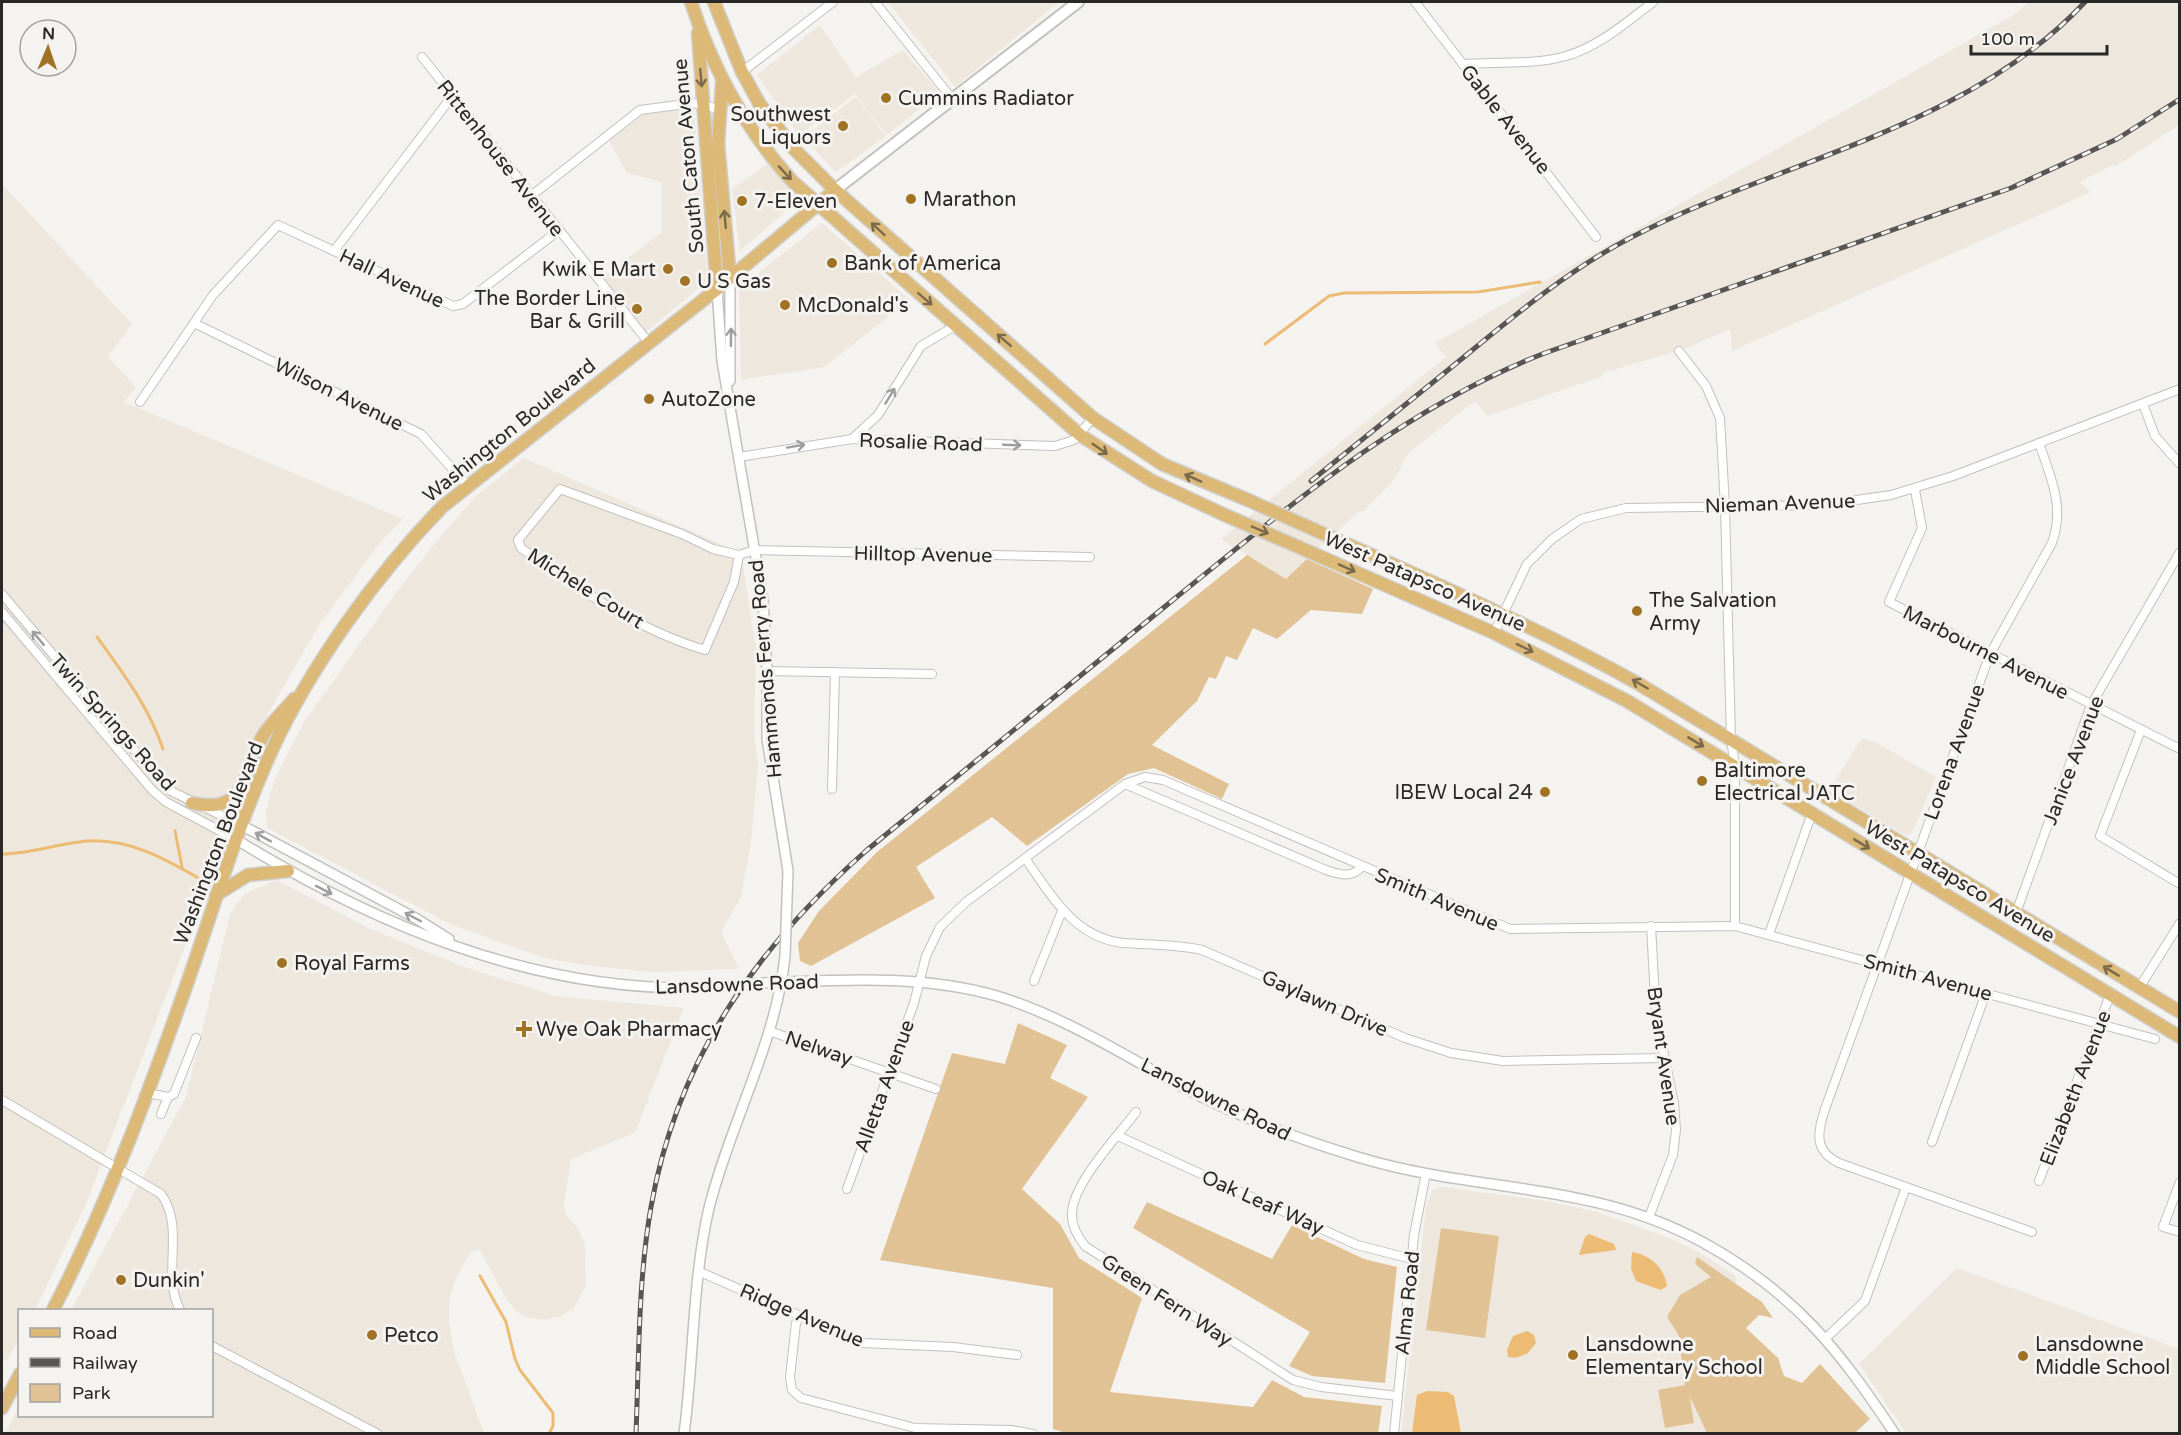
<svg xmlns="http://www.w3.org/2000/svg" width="2181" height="1435" viewBox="0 0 2181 1435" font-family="'Varela Round',sans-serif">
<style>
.built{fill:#eee7de}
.green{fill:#e1c294}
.water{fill:#edbc74}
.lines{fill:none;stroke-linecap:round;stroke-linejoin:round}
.stream{stroke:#edbc74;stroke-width:3}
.minor-casing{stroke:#c3c1be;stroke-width:10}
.tertiary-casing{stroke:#c3c1be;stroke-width:12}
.secondary-casing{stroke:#c3c1be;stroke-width:14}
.primary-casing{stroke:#d0d0cf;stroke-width:15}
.minor{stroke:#fff;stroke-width:8}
.tertiary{stroke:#fff;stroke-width:9}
.secondary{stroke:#fff;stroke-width:10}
.primary{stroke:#ddb977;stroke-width:12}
.rail-casing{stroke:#575655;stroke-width:5}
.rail{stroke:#f5f3f0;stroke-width:3;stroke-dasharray:9;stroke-linecap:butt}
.tertiary-bridge-casing{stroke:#c3c1be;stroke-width:12;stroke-linecap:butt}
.primary-bridge-casing{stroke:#d0d0cf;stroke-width:15;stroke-linecap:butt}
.tertiary-bridge{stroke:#fff;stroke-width:9}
.primary-bridge{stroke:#ddb977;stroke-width:12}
.oneway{stroke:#7a694b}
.oneway2{stroke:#9f9e9e}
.poi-dot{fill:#a07224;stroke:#f5f3f0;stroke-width:2}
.labels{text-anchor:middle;stroke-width:6;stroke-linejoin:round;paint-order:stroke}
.poi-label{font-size:20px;fill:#292827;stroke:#f5f3f0;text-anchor:start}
.street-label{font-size:20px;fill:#292827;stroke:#f5f3f0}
</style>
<rect width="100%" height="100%" fill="#f5f3f0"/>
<g class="built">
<polygon points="888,2 1059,2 955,87"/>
<polygon points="2028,2 2179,2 2179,125 2113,168 2114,164 2080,182 2091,192 1732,351 1730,329 1685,349 1602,373 1603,376 1487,416 1475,401 1408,453 1394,480 1364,511 1359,511 1286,579 1221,539 1446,357 1435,343 2015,14"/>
<polygon points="820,25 856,77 903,50 940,93 887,135 855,94 799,135 757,75"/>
<polygon points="856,97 886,136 836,172 803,138"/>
<polygon points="694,108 708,280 645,333 600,279 662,232 662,182 627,173 609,141 646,113"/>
<polygon points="767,164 800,199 740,251 732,189"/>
<polygon points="2,184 132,324 108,357 136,387 124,402 403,519 380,543 319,625 253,740 236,778 199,885 204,897 85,1206 35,1310 20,1310 19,1339 7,1361 2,1358"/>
<polygon points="822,223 910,300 824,367 741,380 739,288"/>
<polygon points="524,458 741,553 756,649 754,736 758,764 751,842 741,897 721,932 739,969 651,972 583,965 541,957 450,924 267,828 266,810 274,781 304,722 395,594 439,538 476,496"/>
<polygon points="1862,738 1877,743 1936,777 1912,833 1907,836 1829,790"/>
<polygon points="276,880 371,929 462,966 555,996 684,1008 635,1133 571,1159 564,1206 566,1214 578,1229 585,1245 586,1286 573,1309 559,1317 543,1320 528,1317 517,1312 507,1300 479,1249 470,1253 458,1274 450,1295 449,1322 454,1351 484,1433 5,1434 19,1406 20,1416 212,1416 212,1310 71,1310 186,1097 230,914 244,894"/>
<polygon points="1442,1187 1541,1200 1597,1212 1672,1239 1704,1255 1736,1276 1739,1433 1401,1434 1426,1207 1433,1189"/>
<polygon points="1957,1268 2179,1349 2179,1433 1906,1433 1859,1364"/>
</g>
<g class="green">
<polygon points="1247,555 1286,579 1307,559 1373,589 1362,614 1311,610 1277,639 1253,628 1237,660 1226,656 1216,679 1209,677 1197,701 1152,745 1229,784 1222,799 1154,768 1128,774 1027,846 992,817 916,867 935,898 811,966 800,961 798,943 819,911 877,852"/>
<polygon points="1018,1023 1067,1045 1050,1078 1088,1097 1022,1189 1060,1224 1079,1258 1142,1298 1110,1392 1253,1407 1272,1380 1304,1397 1382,1406 1378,1433 1069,1434 1053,1429 1053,1288 880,1260 952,1053 1005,1064"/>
<polygon points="1147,1202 1272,1259 1292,1225 1364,1259 1397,1267 1385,1383 1312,1376 1289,1366 1310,1332 1133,1228"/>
<polygon points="1441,1228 1499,1236 1485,1338 1426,1330"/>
<polygon points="1697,1257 1762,1302 1773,1318 1759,1315 1746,1328 1778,1358 1784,1376 1802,1383 1820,1364 1870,1419 1855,1433 1707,1433 1690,1397 1694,1423 1665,1428 1658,1390 1685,1385 1678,1334 1667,1317 1680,1295 1711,1277 1695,1264"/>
</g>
<g class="water">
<polygon points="1589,1234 1614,1244 1616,1250 1579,1255 1585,1237"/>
<path d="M1632 1252C1650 1255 1664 1267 1667 1286L1661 1290 1636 1281 1631 1269Z"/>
<polygon points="1527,1331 1534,1335 1536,1343 1527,1354 1515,1358 1508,1357 1507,1350 1513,1336"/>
<polygon points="1427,1391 1448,1392 1454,1396 1461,1433 1412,1433 1417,1395"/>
</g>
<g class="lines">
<g class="stream">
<polyline points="1265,344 1329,296 1344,293 1478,292 1540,282"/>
<path d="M97 637C123 673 149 707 163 749"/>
<polyline points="175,831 182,867"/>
<path d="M2 854C29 854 53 845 79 842 125 835 168 860 205 882"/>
<polyline points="480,1276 506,1322 515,1359 520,1370 553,1413 553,1426 549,1434"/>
</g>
<g class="minor-casing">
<g id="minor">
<polyline points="875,2 953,100"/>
<polyline points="1415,2 1596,237"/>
<polyline points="422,57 649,343"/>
<path d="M1463 64C1496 62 1534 65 1566 56 1598 47 1627 22 1653 2"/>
<polyline points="742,72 833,2"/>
<polyline points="531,196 640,110 693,103 719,109"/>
<polyline points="334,251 453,95"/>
<polyline points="194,323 421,434 467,485"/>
<polyline points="1679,351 1706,386 1720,418 1725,506 1731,740 1735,765 1735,926"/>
<polyline points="140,402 213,295 278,225 453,306 463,304 558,231"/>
<polyline points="2143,404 2155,436 2180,464"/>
<polyline points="852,439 878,415 921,346 955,326"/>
<polyline points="739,457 852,439 1055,446 1074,440 1093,418"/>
<polyline points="1915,490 1922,528 1889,602 2180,749"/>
<path d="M739 555 713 549 682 534 560 489 518 540 521 548C578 589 638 630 705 650L734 582 739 555 755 550 1090 557"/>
<polyline points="2,594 119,733 171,791 243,826"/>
<polyline points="2,612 152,790 166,802 237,840"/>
<polyline points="1494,633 1527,564 1552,539 1581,519 1626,508 1822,505 1891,495 1953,476 2180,389"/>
<polyline points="767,671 932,674"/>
<polyline points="2141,730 2100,836 2180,884"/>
<path d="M1125 784 1326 870C1341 875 1351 878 1362 867"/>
<polyline points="832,789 835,672"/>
<path d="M1025 858C1050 894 1075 939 1124 943 1150 945 1176 944 1202 950L1405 1038 1451 1053 1503 1061 1663 1058"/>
<polyline points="2016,913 2091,705 2180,552"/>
<polyline points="1769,934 1812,813"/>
<polyline points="1034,981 1062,911"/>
<polyline points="2139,988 2180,923"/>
<polyline points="769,1031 936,1089"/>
<polyline points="147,1093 168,1097 174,1094 196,1038"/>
<path d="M2 1100 161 1194C186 1228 161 1274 180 1310"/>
<path d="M1136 1112C1118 1136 1070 1186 1072 1216 1072 1227 1078 1237 1085 1246L1293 1380 1321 1387 1398 1396"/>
<polyline points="161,1114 168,1097"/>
<polyline points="1118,1136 1357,1245 1412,1259"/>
<polyline points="1932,1142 1986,993"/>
<polyline points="2039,1181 2110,995"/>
<polyline points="2180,1182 2163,1227 2180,1232"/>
<polyline points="847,1189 914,1003 926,956 940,927 966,902 1125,784 1145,777 1163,780 1510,929 1735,926 2155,1039"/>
<polyline points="1649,1217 1673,1155 1676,1130 1674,1103 1656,1016 1651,926"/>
<path d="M2032 1232 1839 1163C1814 1151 1817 1133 1825 1109L1990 654 2052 543C2065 507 2051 478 2039 443"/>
<polyline points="698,1271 863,1343 953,1347 1017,1355"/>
<polyline points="800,1317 796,1323 790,1377 792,1390 801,1398 915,1428 1011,1430 1033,1434"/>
<polyline points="1826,1338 1865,1301 1906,1187"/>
<polyline points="212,1346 378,1434"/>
<polyline points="1394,1434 1414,1235 1426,1173"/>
</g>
</g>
<g class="tertiary-casing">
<g id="tertiary">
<polyline points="717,289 722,361 763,599 767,671 767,739 788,871"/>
<polyline points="730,381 730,278"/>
<polyline points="243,826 417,919 449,939"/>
<path d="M237 840C374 924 528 989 691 988"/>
<path d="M763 983C841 980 921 974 997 996 1062 1016 1119 1052 1179 1085 1237 1117 1298 1139 1361 1158 1478 1193 1592 1181 1704 1243 1795 1293 1839 1350 1895 1434"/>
<path d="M684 1434C694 1359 692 1282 709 1208 730 1123 776 1043 785 956"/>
</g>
</g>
<g class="secondary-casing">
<polyline id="secondary" points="835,190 1078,2"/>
</g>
<g class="primary-casing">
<g id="primary">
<path d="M691 2C713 70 745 129 793 182L1080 435 1152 481 1227 516"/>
<polyline points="714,2 742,72 759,103 794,149 835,190 1093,418 1162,464 1248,500"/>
<polyline points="698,33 717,289"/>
<polyline points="722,83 718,144 730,278"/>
<path d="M1313 529C1423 578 1533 625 1639 684L2180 1012"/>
<polyline points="1294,545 1494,633 1627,701 2180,1037"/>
<path d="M192 803C249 816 241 771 264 734 272 722 284 711 294 699"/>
<polyline points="216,895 248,875 288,871"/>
<path d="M53 1310C108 1203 149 1092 189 978 215 903 238 825 271 752 310 667 377 574 442 507L717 289 835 190"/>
<polyline points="2,1408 20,1374"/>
</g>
</g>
<use href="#minor" class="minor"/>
<use href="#tertiary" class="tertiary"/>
<use href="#secondary" class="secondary"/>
<use href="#primary" class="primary"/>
<g class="rail-casing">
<g id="rail">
<path d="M1311 481C1353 447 1395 413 1437 379 1499 329 1559 275 1630 238 1780 160 1967 129 2085 2"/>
<path d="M636 1434C639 1358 638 1281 651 1207 677 1059 756 948 867 850 969 767 1071 683 1173 600 1289 506 1405 407 1545 353L2011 188 2117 139 2180 99"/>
</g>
</g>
<use href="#rail" class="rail"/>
<g class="tertiary-bridge-casing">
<g id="tertiary-bridge">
<polyline points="785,956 788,871"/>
<polyline points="691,988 763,983"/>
</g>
</g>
<g class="primary-bridge-casing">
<g id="primary-bridge">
<polyline points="1248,500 1313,529"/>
<polyline points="1227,516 1294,545"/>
</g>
</g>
<use href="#tertiary-bridge" class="tertiary-bridge"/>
<use href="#primary-bridge" class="primary-bridge"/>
</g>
<defs><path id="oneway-shaft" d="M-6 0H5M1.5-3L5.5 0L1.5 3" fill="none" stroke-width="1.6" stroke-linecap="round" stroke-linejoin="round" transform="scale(1.5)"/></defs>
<g class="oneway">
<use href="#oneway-shaft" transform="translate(701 78) rotate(85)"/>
<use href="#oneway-shaft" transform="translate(785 173) rotate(47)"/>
<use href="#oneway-shaft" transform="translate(725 219) rotate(-95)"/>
<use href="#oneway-shaft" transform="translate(878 229) rotate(-138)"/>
<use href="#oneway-shaft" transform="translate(925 299) rotate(41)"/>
<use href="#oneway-shaft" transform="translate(1004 340) rotate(-139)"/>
<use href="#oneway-shaft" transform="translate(1100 449) rotate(35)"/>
<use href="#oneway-shaft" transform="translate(1193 478) rotate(-156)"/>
<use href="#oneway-shaft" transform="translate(1260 530) rotate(23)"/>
<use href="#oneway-shaft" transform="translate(1347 568) rotate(24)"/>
<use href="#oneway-shaft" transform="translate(1525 648) rotate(26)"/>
<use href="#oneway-shaft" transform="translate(1640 684) rotate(-150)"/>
<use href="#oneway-shaft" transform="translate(1696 742) rotate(31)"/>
<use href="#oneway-shaft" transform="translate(1862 844) rotate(31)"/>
<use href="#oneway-shaft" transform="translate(2111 971) rotate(-149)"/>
</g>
<g class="oneway2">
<use href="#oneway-shaft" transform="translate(731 337) rotate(-89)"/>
<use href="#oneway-shaft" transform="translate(890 396) rotate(-59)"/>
<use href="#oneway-shaft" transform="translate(1012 445) rotate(2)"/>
<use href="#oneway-shaft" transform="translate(796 446) rotate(-10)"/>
<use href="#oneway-shaft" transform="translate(38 638) rotate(-130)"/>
<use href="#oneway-shaft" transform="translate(263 837) rotate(-151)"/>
<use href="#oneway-shaft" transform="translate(324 890) rotate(27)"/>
<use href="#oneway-shaft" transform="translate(413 917) rotate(-152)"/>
</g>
<g class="poi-dot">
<circle cx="886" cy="98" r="6"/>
<circle cx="843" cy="126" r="6"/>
<circle cx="911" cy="199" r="6"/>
<circle cx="742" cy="201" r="6"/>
<circle cx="832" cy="263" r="6"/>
<circle cx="668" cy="269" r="6"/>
<circle cx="685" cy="281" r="6"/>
<circle cx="785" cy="305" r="6"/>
<circle cx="637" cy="309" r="6"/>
<circle cx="649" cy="399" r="6"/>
<circle cx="1637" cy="611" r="6"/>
<circle cx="1702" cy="781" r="6"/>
<circle cx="1545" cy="792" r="6"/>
<circle cx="282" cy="963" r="6"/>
<path d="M521 1020h6v6h6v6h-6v6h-6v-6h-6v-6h6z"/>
<circle cx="121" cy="1280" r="6"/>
<circle cx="372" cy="1335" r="6"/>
<circle cx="1573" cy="1355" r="6"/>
<circle cx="2023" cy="1356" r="6"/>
</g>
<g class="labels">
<g class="poi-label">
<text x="898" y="105">Cummins Radiator</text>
<text x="831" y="121" text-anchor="end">Southwest<tspan x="831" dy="23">Liquors</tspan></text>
<text x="923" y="206">Marathon</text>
<text x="754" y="208">7-Eleven</text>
<text x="844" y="270">Bank of America</text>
<text x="656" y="276" text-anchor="end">Kwik E Mart</text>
<text x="697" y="288">U S Gas</text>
<text x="625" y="305" text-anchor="end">The Border Line<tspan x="625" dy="23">Bar &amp; Grill</tspan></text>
<text x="797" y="312">McDonald's</text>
<text x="661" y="406">AutoZone</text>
<text x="1649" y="607">The Salvation<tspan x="1649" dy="23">Army</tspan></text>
<text x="1714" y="777">Baltimore<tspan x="1714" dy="23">Electrical JATC</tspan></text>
<text x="1533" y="799" text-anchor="end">IBEW Local 24</text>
<text x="294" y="970">Royal Farms</text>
<text x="536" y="1036">Wye Oak Pharmacy</text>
<text x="133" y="1287">Dunkin'</text>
<text x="384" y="1342">Petco</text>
<text x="1585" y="1351">Lansdowne<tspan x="1585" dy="23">Elementary School</tspan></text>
<text x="2035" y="1351">Lansdowne<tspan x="2035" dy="23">Middle School</tspan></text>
</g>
<g class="street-label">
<text transform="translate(1506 119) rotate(52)" y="7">Gable Avenue</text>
<text transform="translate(688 156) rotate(-95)" y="7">South Caton Avenue</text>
<text transform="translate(501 158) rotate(52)" y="7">Rittenhouse Avenue</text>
<text transform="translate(392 278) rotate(25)" y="7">Hall Avenue</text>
<text transform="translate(339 394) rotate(26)" y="7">Wilson Avenue</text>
<text transform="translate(509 430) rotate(-39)" y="7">Washington Boulevard</text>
<text transform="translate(921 442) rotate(2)" y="7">Rosalie Road</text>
<text transform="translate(1780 503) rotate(-2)" y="7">Nieman Avenue</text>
<text transform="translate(923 554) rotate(1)" y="7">Hilltop Avenue</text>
<text transform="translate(1425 581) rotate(24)" y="7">West Patapsco Avenue</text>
<text transform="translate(586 588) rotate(32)" y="7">Michele Court</text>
<text transform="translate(1986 652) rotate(27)" y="7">Marbourne Avenue</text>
<text transform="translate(765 669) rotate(-95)" y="7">Hammonds Ferry Road</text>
<text transform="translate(113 722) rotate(48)" y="7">Twin Springs Road</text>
<text transform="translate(1954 752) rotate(-70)" y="7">Lorena Avenue</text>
<text transform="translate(2073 760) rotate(-69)" y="7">Janice Avenue</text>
<text transform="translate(218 843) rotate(-69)" y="7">Washington Boulevard</text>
<text transform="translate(1960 881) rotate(31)" y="7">West Patapsco Avenue</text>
<text transform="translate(1437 899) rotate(23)" y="7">Smith Avenue</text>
<text transform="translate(1928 977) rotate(15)" y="7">Smith Avenue</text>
<text transform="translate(737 984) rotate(-2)" y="7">Lansdowne Road</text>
<text transform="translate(1325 1003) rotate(24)" y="7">Gaylawn Drive</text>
<text transform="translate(819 1048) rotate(19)" y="7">Nelway</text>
<text transform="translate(1664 1056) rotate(82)" y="7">Bryant Avenue</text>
<text transform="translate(884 1086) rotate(-70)" y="7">Alletta Avenue</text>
<text transform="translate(2075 1088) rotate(-69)" y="7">Elizabeth Avenue</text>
<text transform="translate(1216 1099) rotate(26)" y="7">Lansdowne Road</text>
<text transform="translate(1263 1202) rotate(24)" y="7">Oak Leaf Way</text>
<text transform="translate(1167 1300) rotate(33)" y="7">Green Fern Way</text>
<text transform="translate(1407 1303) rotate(-84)" y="7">Alma Road</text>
<text transform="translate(802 1315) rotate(23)" y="7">Ridge Avenue</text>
</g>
</g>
<rect width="2181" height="1435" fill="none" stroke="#292827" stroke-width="6"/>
<rect x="18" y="1309" width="195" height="108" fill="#f5f3f0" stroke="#a3a2a0" stroke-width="1.5"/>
<rect x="30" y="1328" width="30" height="9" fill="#ddb977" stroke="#a3a2a0" stroke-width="1.5"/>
<text x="72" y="1339" font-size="18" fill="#292827">Road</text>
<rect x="30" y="1358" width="30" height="9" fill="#575655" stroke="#a3a2a0" stroke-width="1.5"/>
<text x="72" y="1369" font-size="18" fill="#292827">Railway</text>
<rect x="30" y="1384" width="30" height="18" fill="#e1c294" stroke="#a3a2a0" stroke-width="1.5"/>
<text x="72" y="1399" font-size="18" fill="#292827">Park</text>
<g transform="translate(48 48) rotate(2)"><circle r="28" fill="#f5f3f0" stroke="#a3a2a0" stroke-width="1.5"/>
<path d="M0-4.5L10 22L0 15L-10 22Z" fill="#a07224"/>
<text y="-9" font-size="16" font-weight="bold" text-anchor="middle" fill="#292827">N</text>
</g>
<path d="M1971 45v9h136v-9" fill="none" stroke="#292827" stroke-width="3"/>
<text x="1980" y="45" font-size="18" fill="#292827" stroke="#f5f3f0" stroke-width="4.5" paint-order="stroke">100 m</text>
</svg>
